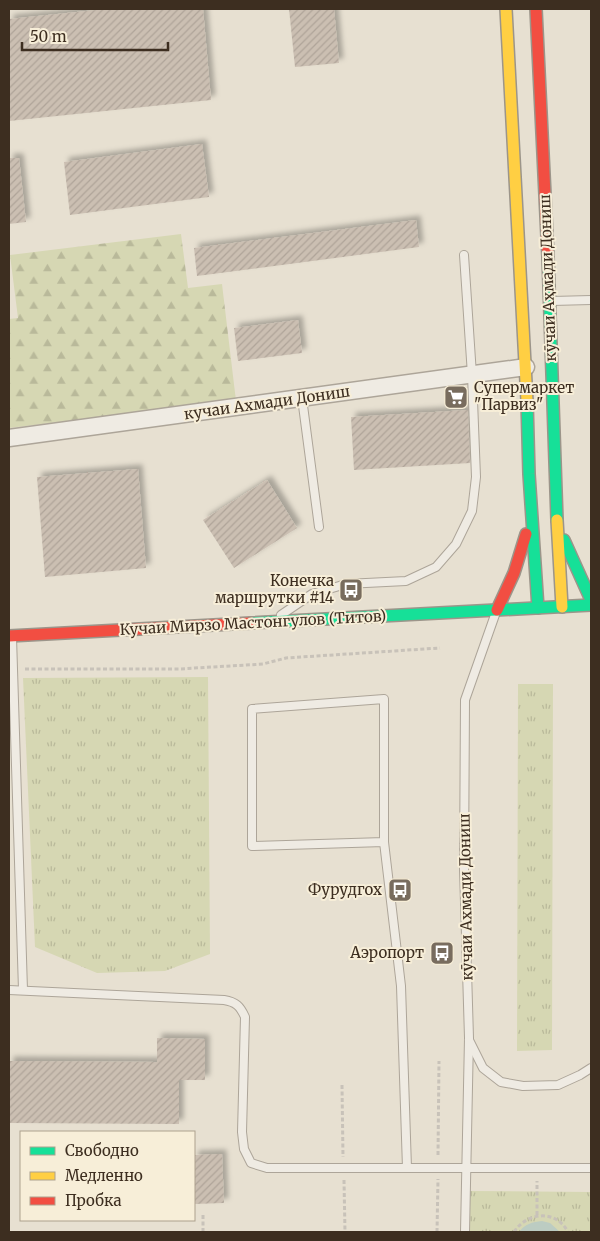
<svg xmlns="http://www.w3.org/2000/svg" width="600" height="1241" viewBox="0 0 600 1241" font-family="Merriweather,serif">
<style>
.grass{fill:url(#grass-tufts)}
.forest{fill:url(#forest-firs)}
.water{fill:#bcccc2}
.building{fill:url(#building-hatch);filter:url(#shadow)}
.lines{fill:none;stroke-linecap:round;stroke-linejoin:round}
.lane-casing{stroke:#ada599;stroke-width:10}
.street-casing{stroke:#ada599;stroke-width:19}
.fast-casing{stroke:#9c958a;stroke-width:14}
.slow-casing{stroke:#9c958a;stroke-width:14}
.jam-casing{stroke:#9c958a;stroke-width:14}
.path{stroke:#c8c2b9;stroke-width:3;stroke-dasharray:4 2.5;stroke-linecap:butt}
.lane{stroke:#efebe3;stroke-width:8}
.street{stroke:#efebe3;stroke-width:16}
.fast{stroke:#16e098;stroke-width:11}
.slow{stroke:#ffcf43;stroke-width:11}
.jam{stroke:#f24e42;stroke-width:11}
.labels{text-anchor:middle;stroke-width:4;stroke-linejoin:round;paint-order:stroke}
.street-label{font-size:15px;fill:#3d2e20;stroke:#f7eed8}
.poi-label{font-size:15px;fill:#3d2e20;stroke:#f7eed8;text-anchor:end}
</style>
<defs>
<pattern id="grass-tufts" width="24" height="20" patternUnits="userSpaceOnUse" patternTransform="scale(1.25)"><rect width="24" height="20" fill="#d6d7b3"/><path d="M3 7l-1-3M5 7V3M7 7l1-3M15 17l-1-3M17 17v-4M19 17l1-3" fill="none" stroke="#b9b99a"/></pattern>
<pattern id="forest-firs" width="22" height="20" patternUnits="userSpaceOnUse" patternTransform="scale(1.25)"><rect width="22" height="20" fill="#d6d7b3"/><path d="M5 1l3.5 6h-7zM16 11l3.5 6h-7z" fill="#b9b99a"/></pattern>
<pattern id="building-hatch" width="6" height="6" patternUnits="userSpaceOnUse" patternTransform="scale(1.25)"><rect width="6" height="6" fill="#cbbfb2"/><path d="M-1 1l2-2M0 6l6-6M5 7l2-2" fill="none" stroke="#afa499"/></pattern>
<filter id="shadow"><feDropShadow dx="4.5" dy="-4.5" stdDeviation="2.5" flood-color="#0004"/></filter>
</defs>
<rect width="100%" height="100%" fill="#e7e0d1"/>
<g class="grass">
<polygon points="208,677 210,954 165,971 97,973 35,947 23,678"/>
<polygon points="518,684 553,684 552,1050 517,1051"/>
<polygon points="470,1191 591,1192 591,1232 470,1232"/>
</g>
<polygon class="forest" points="181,234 188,288 222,284 236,401 9,428 9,319 18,318 10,255"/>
<path class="water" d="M542 1221 550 1223 560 1232H519C525 1224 532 1222 542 1221Z"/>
<g class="building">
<polygon points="106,9 203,9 211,100 9,121 9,19"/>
<polygon points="289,9 334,9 339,63 295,67"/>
<polygon points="202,144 209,197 70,215 64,162"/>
<polygon points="9,158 19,158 26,222 9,224"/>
<polygon points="416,220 419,247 197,276 194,248"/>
<polygon points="298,320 302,353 238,361 234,328"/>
<polygon points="468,410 470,463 354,470 351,417"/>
<polygon points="138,469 146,568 45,577 37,477"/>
<polygon points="267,480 297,528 234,568 203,520"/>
<polygon points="157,1038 205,1039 205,1080 179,1080 179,1124 9,1123 9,1061 157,1062"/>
<polygon points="222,1154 224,1203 194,1204 194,1155"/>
</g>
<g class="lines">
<g class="lane-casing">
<g id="lane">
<polyline points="552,301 591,300"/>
<polyline points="302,398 319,527"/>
<polyline points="281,615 312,594 346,584 406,581 436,567 456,544 472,511 476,477 472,375 464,255"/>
<polyline points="12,637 23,990"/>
<polyline points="384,842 252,846 252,709 384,699 384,842 401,986 407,1168"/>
<path d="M9 990 224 1000C236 1002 240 1006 245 1017L242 1132 244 1149 251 1163 267 1168H591"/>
<polyline points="469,1040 483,1068 501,1082 523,1086 558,1085 580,1075 591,1068"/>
<polyline points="465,1232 469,1038 464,869 465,700 496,612"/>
</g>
</g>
<g class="street-casing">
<polyline id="street" points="9,438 526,367"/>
</g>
<g class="fast-casing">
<g id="fast">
<polyline points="548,257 557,520"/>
<polyline points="527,401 529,474 538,608"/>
<polyline points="564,540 591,600"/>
<polyline points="251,623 591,605"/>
</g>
</g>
<g class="slow-casing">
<g id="slow">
<polyline points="506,9 527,401"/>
<polyline points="557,520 562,607"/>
</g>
</g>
<g class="jam-casing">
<g id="jam">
<polyline points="536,9 548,257"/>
<polyline points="497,610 514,573 526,534"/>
<polyline points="9,636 251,623"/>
</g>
</g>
<g class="path">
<polyline points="25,669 179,669 263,664 286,658 440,648"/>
<polyline points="342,1085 343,1157"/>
<polyline points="438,1155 439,1061"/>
<polyline points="344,1180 345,1232"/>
<polyline points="537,1215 537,1181"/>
<polyline points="203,1232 203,1213"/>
<polyline points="437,1232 438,1179"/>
<path d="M514 1232C527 1212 556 1209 568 1232"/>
</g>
<use href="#lane" class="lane"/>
<use href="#street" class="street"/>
<use href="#fast" class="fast"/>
<use href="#slow" class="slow"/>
<use href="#jam" class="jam"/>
</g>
<defs>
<g id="supermarket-square" transform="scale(1.25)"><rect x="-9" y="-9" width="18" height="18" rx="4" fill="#786c5e" stroke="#f7eed8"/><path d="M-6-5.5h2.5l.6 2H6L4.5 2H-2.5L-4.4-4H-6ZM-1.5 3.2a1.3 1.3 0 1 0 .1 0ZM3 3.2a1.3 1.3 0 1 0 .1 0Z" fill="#fff"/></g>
<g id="bus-square" transform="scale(1.25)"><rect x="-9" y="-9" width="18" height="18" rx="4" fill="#786c5e" stroke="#f7eed8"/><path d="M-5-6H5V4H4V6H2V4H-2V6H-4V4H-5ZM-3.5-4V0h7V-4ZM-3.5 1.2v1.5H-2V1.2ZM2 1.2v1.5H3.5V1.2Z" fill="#fff"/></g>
</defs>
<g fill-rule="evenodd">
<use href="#supermarket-square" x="456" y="397"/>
<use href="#bus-square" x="351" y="590"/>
<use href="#bus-square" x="400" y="890"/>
<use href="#bus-square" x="442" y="953"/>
</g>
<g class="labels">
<g class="street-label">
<text transform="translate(548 278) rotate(-92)" y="5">кӯчаи Аҳмади Дониш</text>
<text transform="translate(267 403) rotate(-8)" y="5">кучаи Ахмади Дониш</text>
<text transform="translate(253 623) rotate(-3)" y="5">Кучаи Мирзо Мастонгулов (Титов)</text>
<text transform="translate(466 897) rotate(-91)" y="5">кӯчаи Ахмади Дониш</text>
</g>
<g class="poi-label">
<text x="474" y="393" text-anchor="start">Супермаркет<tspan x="474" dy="17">"Парвиз"</tspan></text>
<text x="334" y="586">Конечка<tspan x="334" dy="17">маршрутки #14</tspan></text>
<text x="382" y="895">Фурудгох</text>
<text x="424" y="958">Аэропорт</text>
</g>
</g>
<rect width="600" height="1241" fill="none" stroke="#3d2e20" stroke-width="20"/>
<rect x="20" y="1131" width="175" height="90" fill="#f7eed8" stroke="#ada18e"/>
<rect x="30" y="1147" width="25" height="8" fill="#16e098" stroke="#ada18e"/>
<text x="65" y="1156" font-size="15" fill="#3d2e20">Свободно</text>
<rect x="30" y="1172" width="25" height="8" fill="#ffcf43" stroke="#ada18e"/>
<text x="65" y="1181" font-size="15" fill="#3d2e20">Медленно</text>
<rect x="30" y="1197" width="25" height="8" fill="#f24e42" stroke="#ada18e"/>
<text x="65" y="1206" font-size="15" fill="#3d2e20">Пробка</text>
<path d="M22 42v8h146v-8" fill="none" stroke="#3d2e20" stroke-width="2.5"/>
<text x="30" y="42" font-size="15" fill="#3d2e20" stroke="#f7eed8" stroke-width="4" paint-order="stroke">50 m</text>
</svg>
